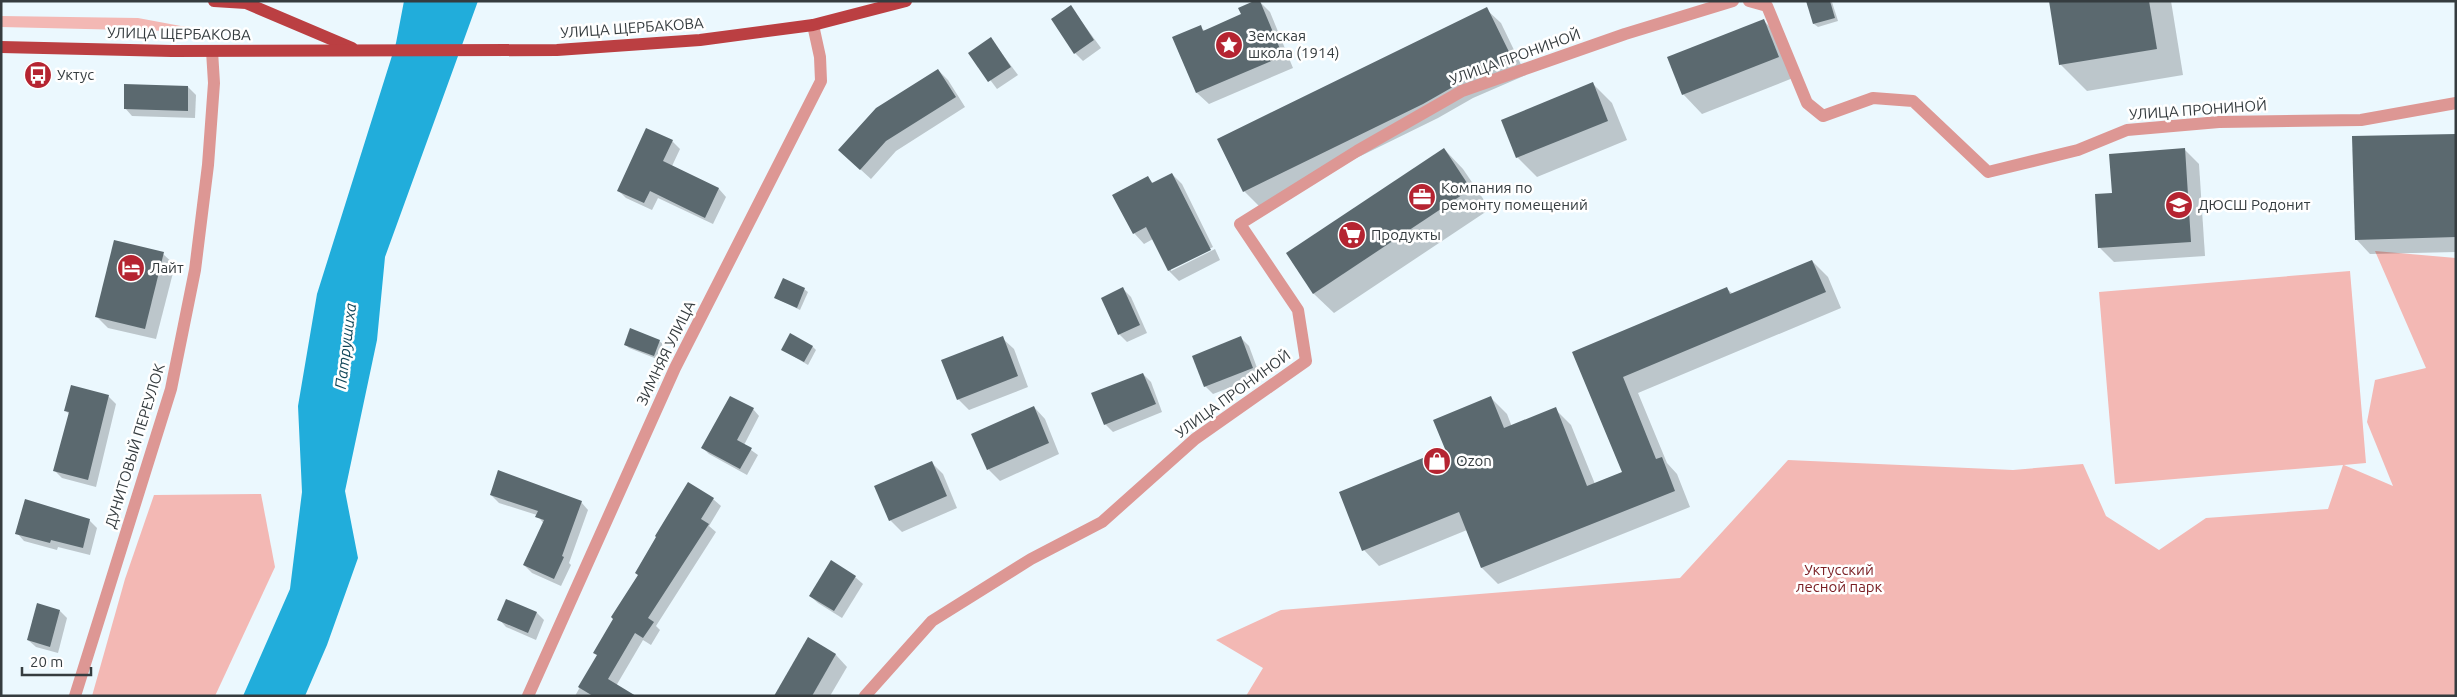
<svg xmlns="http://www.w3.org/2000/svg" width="2457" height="697" viewBox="0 0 2457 697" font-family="Ubuntu,sans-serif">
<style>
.green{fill:#f3b8b4}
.water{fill:#21addb}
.shadow{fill:#0003}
.building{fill:#5b696f}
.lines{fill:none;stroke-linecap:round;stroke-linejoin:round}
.minor{stroke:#dd9794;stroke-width:12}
.primary{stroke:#bb3f42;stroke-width:12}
.labels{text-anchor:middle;stroke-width:5;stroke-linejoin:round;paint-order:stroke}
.street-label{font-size:15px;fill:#353c3f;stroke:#fff}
.poi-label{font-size:15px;fill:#353c3f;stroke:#fff;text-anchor:start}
.park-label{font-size:15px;fill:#791d22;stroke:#fff}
.water-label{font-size:16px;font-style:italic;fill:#104659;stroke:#fff}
</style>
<rect width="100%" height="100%" fill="#ebf8fe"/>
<g class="green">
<polygon points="1,16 138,18 213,32 1,27"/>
<polygon points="2375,251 2456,258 2456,696 1246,696 1263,668 1216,640 1281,610 1680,578 1788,460 2013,470 2083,464 2106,516 2159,550 2206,518 2328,509 2343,465 2115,484 2099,292 2350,271 2366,463 2344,465 2393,486 2367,422 2375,380 2426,368"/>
<polygon points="261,494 275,567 215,696 92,696 125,579 154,495"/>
</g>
<polygon class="water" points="404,1 478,1 385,257 377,340 345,491 358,558 327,645 305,696 243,696 290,589 302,492 298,406 317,294 396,43"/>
<g class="shadow">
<polygon points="1259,1 1270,12 1293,68 1209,104 1197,93 1174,38 1200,27 1205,31 1242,15"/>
<polygon points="1818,1 1832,2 1838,21 1818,27 1814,24"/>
<polygon points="2050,1 2171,1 2183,75 2087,91 2060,64"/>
<polygon points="1071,7 1101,48 1083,61 1075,53"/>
<polygon points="1486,9 1501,23 1526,75 1473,98 1438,118 1259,206 1244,191"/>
<polygon points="1763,20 1783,40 1798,76 1702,114 1683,94"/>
<polygon points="991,39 1018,75 997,89 970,53"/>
<polygon points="938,70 948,80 965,107 896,151 871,179 850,160"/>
<polygon points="1593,84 1612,103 1627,140 1537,177 1517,157"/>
<polygon points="188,87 196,95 195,118 132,116 125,108"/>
<polygon points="2456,135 2456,252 2370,254 2356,239"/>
<polygon points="672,141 680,149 672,166 719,189 726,197 713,224 658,198 652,210 626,198 619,191"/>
<polygon points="1444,149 1463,169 1490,209 1334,313 1314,294 1287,254"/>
<polygon points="2184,149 2199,164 2205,256 2114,262 2100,248 2113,194"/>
<polygon points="1172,174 1182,184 1213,247 1171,268 1171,271 1215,249 1220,260 1179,281 1169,271 1153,239 1144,244 1134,233 1147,177 1154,184"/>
<polygon points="163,254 175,265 156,339 108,328 96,316"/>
<polygon points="1812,261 1828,277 1841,308 1638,393 1667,463 1677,474 1690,507 1498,584 1482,568 1467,530 1379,566 1364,550 1491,398 1507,414 1512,427 1555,409 1571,425 1595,484 1624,473 1574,353 1727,289 1733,294"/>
<polygon points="804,289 808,292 800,310 776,298"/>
<polygon points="1123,289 1131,297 1147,333 1127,342 1119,334"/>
<polygon points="1002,338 1014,349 1028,387 969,410 958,399"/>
<polygon points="1241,338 1249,346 1260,376 1213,394 1205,386"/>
<polygon points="659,341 663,344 657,359 629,348 625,344"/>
<polygon points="813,347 816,350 808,365 783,350"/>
<polygon points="1143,374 1151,382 1162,412 1113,432 1105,424"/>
<polygon points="108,396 116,404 96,487 62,478 55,471 70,415 66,411"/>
<polygon points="1034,407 1045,419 1059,454 1000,481 989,470 973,435"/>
<polygon points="753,409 759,416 744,445 758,455 747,475 709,454 703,448"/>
<polygon points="932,463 943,474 957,508 902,532 890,520"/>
<polygon points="491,495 581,502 588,510 569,563 571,565 561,586 532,573 524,565 544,524 537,515 499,503"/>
<polygon points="713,499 721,506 709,526 716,532 656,626 660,630 651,645 643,640 616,686 631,696 575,696 598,655"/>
<polygon points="89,520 97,528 90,555 58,547 57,550 24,541 17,533"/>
<polygon points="855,577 863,584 842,618 818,603 810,596"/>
<polygon points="60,611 67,618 58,653 36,647 28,640"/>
<polygon points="537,613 544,620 536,640 506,627 499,619"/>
<polygon points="809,639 836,655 847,667 830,696 775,696"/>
</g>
<g class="building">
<polygon points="1254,1 1260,1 1283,56 1196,93 1172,37 1201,25 1203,31 1241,14 1238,8"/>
<polygon points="1806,1 1830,1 1835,18 1813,24"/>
<polygon points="2049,1 2149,1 2157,49 2059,65"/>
<polygon points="1071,5 1094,40 1074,54 1051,19"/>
<polygon points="1487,7 1513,60 1458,84 1423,104 1243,192 1217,139"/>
<polygon points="1764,19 1779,57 1682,95 1667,57"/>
<polygon points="991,37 1011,67 988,82 968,53"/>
<polygon points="938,69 956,97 886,141 860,170 838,150 876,108"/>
<polygon points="1593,82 1608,121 1516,158 1501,120"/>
<polygon points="124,84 188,86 188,111 124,109"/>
<polygon points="646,128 673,140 663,161 719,188 705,218 650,191 644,203 617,191"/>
<polygon points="2456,134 2456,237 2355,240 2352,136"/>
<polygon points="1444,148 1471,189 1313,294 1286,253"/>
<polygon points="2185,148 2191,242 2098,248 2095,194 2112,193 2109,154"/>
<polygon points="1172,173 1211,250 1168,271 1146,227 1133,234 1112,195 1148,176 1152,183"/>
<polygon points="114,240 164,252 145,329 95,317"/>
<polygon points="1812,260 1826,292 1623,377 1656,459 1662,457 1675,491 1481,568 1459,512 1362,551 1339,492 1445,449 1433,420 1491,396 1504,428 1556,407 1587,486 1622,472 1572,352 1727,287 1730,294"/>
<polygon points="783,278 805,288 797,308 774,298"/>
<polygon points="1123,287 1140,325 1118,335 1101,298"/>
<polygon points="630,328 660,340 654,356 624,345"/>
<polygon points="790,333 813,346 804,362 781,350"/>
<polygon points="1003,336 1018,376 957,400 941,360"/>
<polygon points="1241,336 1253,368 1204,387 1192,356"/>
<polygon points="1143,373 1156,404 1104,425 1091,393"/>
<polygon points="71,385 109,395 88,480 53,471 69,412 64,411"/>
<polygon points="730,396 754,408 737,440 752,448 740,469 701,448"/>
<polygon points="1034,406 1049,443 987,470 971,434"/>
<polygon points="932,461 947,496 889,521 874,486"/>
<polygon points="498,470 582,501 562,556 564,557 554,579 523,565 544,520 535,517 538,511 490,495"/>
<polygon points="688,482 714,498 701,519 709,524 648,618 654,622 643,638 635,633 608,679 636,696 593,696 578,687 597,655 593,653 613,619 611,617 638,575 635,573 656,537 655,536"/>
<polygon points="25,499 90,519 83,548 51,540 50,543 15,534"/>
<polygon points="831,560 856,576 834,611 809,596"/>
<polygon points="506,599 537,612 528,633 497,620"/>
<polygon points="37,603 60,610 50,647 27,640"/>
<polygon points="808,637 836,654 812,696 774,696"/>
</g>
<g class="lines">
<g class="minor">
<polyline points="1749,1 1767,6 1807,103 1823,116 1873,98 1913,101 1988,172 2078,150 2127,130 2219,122 2361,120 2456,103"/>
<polyline points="75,696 171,389 195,270 208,165 214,83 212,51"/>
<polyline points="528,696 675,368 821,81 820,57 813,25"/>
<polyline points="865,696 932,621 1031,559 1102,522 1195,439 1306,361 1298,310 1240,224 1357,151 1462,91 1625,34 1733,1"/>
</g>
<g class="primary">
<polyline points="214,1 246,3 352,48"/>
<polyline points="1,47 172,51 557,50 700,40 813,25 906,1"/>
</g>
</g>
<defs>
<g id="sight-disc" transform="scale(1.4375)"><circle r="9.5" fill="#b52431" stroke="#fff"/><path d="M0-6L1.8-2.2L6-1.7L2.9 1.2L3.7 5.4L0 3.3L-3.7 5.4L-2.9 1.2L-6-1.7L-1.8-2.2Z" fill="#fff"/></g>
<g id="bus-disc" transform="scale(1.4375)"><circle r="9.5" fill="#b52431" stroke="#fff"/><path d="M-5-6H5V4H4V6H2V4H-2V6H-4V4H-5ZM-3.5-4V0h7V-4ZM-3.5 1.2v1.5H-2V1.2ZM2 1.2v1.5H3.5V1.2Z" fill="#fff"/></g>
<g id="office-disc" transform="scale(1.4375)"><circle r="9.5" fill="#b52431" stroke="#fff"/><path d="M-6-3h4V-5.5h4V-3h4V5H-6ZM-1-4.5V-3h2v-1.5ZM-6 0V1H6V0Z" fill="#fff"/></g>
<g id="school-disc" transform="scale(1.4375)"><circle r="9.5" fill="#b52431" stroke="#fff"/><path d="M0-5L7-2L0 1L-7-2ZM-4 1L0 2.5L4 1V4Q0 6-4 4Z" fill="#fff"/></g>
<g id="supermarket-disc" transform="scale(1.4375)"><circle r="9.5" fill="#b52431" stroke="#fff"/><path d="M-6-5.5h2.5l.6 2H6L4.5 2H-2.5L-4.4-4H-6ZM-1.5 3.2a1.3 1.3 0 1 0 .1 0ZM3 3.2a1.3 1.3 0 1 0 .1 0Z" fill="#fff"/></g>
<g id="hotel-disc" transform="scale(1.4375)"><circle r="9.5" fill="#b52431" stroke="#fff"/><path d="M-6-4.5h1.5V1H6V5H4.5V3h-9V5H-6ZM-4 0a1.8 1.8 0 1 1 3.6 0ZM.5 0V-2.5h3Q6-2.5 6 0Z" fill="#fff"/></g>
<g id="shop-disc" transform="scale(1.4375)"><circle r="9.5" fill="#b52431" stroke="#fff"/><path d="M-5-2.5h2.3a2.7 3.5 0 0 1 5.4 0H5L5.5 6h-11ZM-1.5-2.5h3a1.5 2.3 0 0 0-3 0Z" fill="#fff"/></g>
</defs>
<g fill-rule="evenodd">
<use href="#sight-disc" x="1229" y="45"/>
<use href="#bus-disc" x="38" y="75"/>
<use href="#office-disc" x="1422" y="197"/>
<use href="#school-disc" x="2179" y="205"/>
<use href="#supermarket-disc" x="1352" y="235"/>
<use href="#hotel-disc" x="131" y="268"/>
<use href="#shop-disc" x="1437" y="461"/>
</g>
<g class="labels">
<g class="street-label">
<text transform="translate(632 28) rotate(-4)" y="5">УЛИЦА ЩЕРБАКОВА</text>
<text transform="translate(179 34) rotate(1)" y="5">УЛИЦА ЩЕРБАКОВА</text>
<text transform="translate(1515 57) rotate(-20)" y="5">УЛИЦА ПРОНИНОЙ</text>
<text transform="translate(2198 110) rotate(-4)" y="5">УЛИЦА ПРОНИНОЙ</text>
<text transform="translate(666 353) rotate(-64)" y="5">ЗИМНЯЯ УЛИЦА</text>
<text transform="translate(1233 394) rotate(-36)" y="5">УЛИЦА ПРОНИНОЙ</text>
<text transform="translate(135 446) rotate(-73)" y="5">ДУНИТОВЫЙ ПЕРЕУЛОК</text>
</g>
<g class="poi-label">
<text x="1248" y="41">Земская<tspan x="1248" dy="17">школа (1914)</tspan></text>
<text x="57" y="80">Уктус</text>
<text x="1441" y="193">Компания по<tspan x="1441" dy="17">ремонту помещений</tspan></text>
<text x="2198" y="210">ДЮСШ Родонит</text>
<text x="1371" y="240">Продукты</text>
<text x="150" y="273">Лайт</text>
<text x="1456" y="466">Ozon</text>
</g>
<g class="park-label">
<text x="1839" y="575">Уктусский<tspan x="1839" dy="17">лесной парк</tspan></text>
</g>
<g class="water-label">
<text transform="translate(345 346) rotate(-83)" y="6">Патрушиха</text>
</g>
</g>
<rect width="2457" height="697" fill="none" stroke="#353c3f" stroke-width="5"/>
<path d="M22 667v8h69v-8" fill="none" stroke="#353c3f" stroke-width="2.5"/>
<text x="30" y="667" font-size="15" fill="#353c3f" stroke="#ffffff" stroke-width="4" paint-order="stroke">20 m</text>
</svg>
